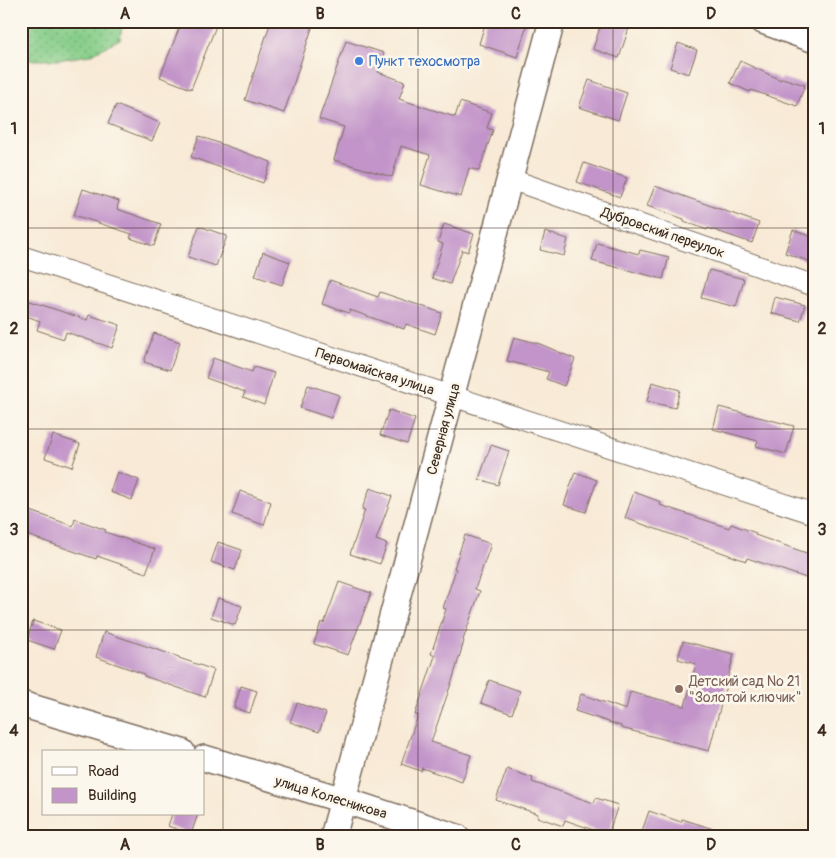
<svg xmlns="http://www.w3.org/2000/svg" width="836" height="858" viewBox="0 0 836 858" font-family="Pangolin,sans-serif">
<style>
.grass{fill:url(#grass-dots);stroke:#607c54}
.building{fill:#c294c9}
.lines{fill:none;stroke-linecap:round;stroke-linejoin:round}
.minor-casing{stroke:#7d6d5e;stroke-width:22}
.tertiary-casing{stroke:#7d6d5e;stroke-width:28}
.minor{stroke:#fff;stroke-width:20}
.tertiary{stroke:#fff;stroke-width:25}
.grid{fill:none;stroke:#3b2a1e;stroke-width:1;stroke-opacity:0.55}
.shop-dot{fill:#3f7fe0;stroke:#fbf7ec;stroke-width:2}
.education-dot{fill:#8d6e63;stroke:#fbf7ec;stroke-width:2}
.labels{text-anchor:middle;stroke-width:5;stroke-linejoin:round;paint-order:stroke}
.shop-label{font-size:14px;fill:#366cbe;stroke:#fbf7ec;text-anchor:start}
.street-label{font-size:14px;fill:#3b2a1e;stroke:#fbf7ec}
.education-label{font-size:14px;fill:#785e54;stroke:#fbf7ec;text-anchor:start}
.neatline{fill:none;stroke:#3b2a1e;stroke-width:2}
.grid-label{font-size:16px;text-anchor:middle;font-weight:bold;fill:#3b2a1e}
</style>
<defs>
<pattern id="grass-dots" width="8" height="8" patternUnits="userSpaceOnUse" patternTransform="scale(1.25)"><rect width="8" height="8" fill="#86cd89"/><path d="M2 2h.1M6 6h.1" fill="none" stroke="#6fa76f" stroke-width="1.8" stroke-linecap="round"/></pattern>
</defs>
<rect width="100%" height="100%" fill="#fbf7ec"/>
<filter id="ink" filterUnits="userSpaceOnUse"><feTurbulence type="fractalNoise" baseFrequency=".02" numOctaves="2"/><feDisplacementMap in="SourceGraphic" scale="10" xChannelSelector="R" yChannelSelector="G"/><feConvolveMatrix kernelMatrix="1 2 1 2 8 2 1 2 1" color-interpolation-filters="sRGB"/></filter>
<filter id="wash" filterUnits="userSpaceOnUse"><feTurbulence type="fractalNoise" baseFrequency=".0096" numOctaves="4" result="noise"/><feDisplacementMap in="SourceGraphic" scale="20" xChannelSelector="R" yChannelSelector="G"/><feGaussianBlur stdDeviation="1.12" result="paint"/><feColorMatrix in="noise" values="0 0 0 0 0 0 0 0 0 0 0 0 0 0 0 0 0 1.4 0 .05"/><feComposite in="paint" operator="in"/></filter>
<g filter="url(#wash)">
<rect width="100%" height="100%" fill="#f8ead6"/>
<polygon class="grass" points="21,21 123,21 120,39 90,55 58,60 26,60 21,58"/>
<g id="blocks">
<g class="building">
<polygon points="182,21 218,21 191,89 160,77"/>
<polygon points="271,21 291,21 312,28 284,113 245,100"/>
<polygon points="486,21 528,21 517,57 479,44"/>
<polygon points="602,21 621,21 630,25 619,58 593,49"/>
<polygon points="346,41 384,53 378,72 405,82 399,99 455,117 460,102 492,113 487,128 493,130 479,171 469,168 461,197 421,185 430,155 401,146 392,177 334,160 344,127 319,119"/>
<polygon points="678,43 697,50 689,74 670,68"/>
<polygon points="740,61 781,80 782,78 805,85 797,106 751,90 750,92 730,83"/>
<polygon points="589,80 627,93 618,120 579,107"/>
<polygon points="116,105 160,123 152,141 108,124"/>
<polygon points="199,136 271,162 263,183 191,157"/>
<polygon points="584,163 627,178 620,197 577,182"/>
<polygon points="655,186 759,223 752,243 708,228 707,230 684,221 684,219 647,206"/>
<polygon points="83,189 119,201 117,209 161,224 154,246 130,238 132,234 74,215"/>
<polygon points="444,224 474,234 468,252 462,250 450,284 432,278 443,244 438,242"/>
<polygon points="199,226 227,236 216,266 188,257"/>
<polygon points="793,230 815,238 815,250 811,262 785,253"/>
<polygon points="545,232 568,239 564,256 540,250"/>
<polygon points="597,243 639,254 640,250 669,257 663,279 592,261"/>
<polygon points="263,252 290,262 282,285 255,276"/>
<polygon points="709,270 744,279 736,307 701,298"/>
<polygon points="330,280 378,297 380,292 442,313 435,334 406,324 404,329 350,310 349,313 322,304"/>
<polygon points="775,297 805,305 800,321 771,313"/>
<polygon points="21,298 87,320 89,315 120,325 112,348 66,332 64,339 37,330 40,321 21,314"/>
<polygon points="154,333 180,342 170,370 144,362"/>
<polygon points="514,337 540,344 575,359 564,386 546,379 549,372 507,361"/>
<polygon points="213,358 252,372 254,367 274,373 264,405 243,397 245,392 206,378"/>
<polygon points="652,382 680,390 675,408 647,401"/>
<polygon points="308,385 339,395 331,418 300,408"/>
<polygon points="719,407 794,426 786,454 756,446 758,441 713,429"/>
<polygon points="389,410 415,419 407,444 380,435"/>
<polygon points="53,435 80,444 72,467 45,458"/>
<polygon points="491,445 509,451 498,485 479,479"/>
<polygon points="117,472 139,480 132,500 110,492"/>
<polygon points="575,472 597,480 586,512 564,505"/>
<polygon points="370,488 392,496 376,540 387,544 380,564 350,554 365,510 362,509"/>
<polygon points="240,491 271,502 264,525 232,514"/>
<polygon points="634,492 661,502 660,505 729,528 731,524 756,533 755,535 815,556 815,581 747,558 746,561 625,518"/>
<polygon points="25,509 73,526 75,519 106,530 105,532 155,549 146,573 97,556 96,559 21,533 21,519"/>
<polygon points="465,535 491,544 475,589 480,591 463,640 464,641 453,678 431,742 471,755 462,782 422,768 421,771 401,764 418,715 415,715 435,656 431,654 446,609 443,608 456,569 454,568"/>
<polygon points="218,542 242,550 235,570 211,562"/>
<polygon points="339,582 371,593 348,655 314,644 321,622 324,624"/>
<polygon points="218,598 242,606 235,625 211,617"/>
<polygon points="33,621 61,630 54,649 27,640"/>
<polygon points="104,632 179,657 179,658 214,670 205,697 144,676 144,674 96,657"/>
<polygon points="683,641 734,654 709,751 621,728 621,726 575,711 581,694 626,710 630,692 685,706 696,664 678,659"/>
<polygon points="489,680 520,691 512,714 481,703"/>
<polygon points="241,686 257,691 250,713 234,708"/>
<polygon points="297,703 326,713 319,732 290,722"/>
<polygon points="507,769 533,778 532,782 594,803 596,798 618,805 608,835 565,820 563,826 537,817 538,814 496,800"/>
<polygon points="649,811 681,822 682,819 729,834 728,837 640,837"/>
<polygon points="172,814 198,814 191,834 168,826"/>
</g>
</g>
</g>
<g filter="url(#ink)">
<use href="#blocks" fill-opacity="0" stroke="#7d6d5e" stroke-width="1"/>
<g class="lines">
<g class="minor-casing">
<g id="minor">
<polyline points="510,179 815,286"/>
<polyline points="21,256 815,514"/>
</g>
</g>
<g class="tertiary-casing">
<g id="tertiary">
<polyline points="763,21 815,40"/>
<polyline points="21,704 182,752"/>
<polyline points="204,758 343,800 457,837"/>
<polyline points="333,837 552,21"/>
</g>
</g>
<use href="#minor" class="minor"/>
<use href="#tertiary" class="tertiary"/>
</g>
</g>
<path class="grid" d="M223 21V837M418 21V837M613 21V837M21 228H815M21 429H815M21 630H815"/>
<circle class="shop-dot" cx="359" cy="61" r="5"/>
<circle class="education-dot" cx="679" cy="689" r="5"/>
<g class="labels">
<g class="shop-label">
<text x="369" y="66">Пункт техосмотра</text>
</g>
<g class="street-label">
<text transform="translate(663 232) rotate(19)" y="5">Дубровский переулок</text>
<text transform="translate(375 371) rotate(18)" y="5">Первомайская улица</text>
<text transform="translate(443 429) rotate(-75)" y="5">Северная улица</text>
<text transform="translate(331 797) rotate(17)" y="5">улица Колесникова</text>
</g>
<g class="education-label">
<text x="689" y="686">Детский сад № 21<tspan x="689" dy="16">"Золотой ключик"</tspan></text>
</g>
</g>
<rect width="836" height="858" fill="none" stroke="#fbf7ec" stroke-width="55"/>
<rect x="42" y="750" width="162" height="65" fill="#fbf7ec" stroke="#aea59a"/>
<rect x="52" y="767" width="25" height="8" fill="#ffffff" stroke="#aea59a"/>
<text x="88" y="776" font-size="15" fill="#3b2a1e">Road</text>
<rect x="52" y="788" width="25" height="15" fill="#c294c9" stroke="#aea59a"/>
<text x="88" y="800" font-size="15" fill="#3b2a1e">Building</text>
<rect x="28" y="28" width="780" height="802" class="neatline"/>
<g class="grid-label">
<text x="125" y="19">A</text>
<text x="320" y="19">B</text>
<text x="516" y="19">C</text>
<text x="711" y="19">D</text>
<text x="14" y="134">1</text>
<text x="822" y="134">1</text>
<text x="14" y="334">2</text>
<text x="822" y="334">2</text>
<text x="14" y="535">3</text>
<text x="822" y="535">3</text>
<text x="14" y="736">4</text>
<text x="822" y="736">4</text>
<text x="125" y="850">A</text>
<text x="320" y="850">B</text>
<text x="516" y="850">C</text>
<text x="711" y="850">D</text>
</g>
</svg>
